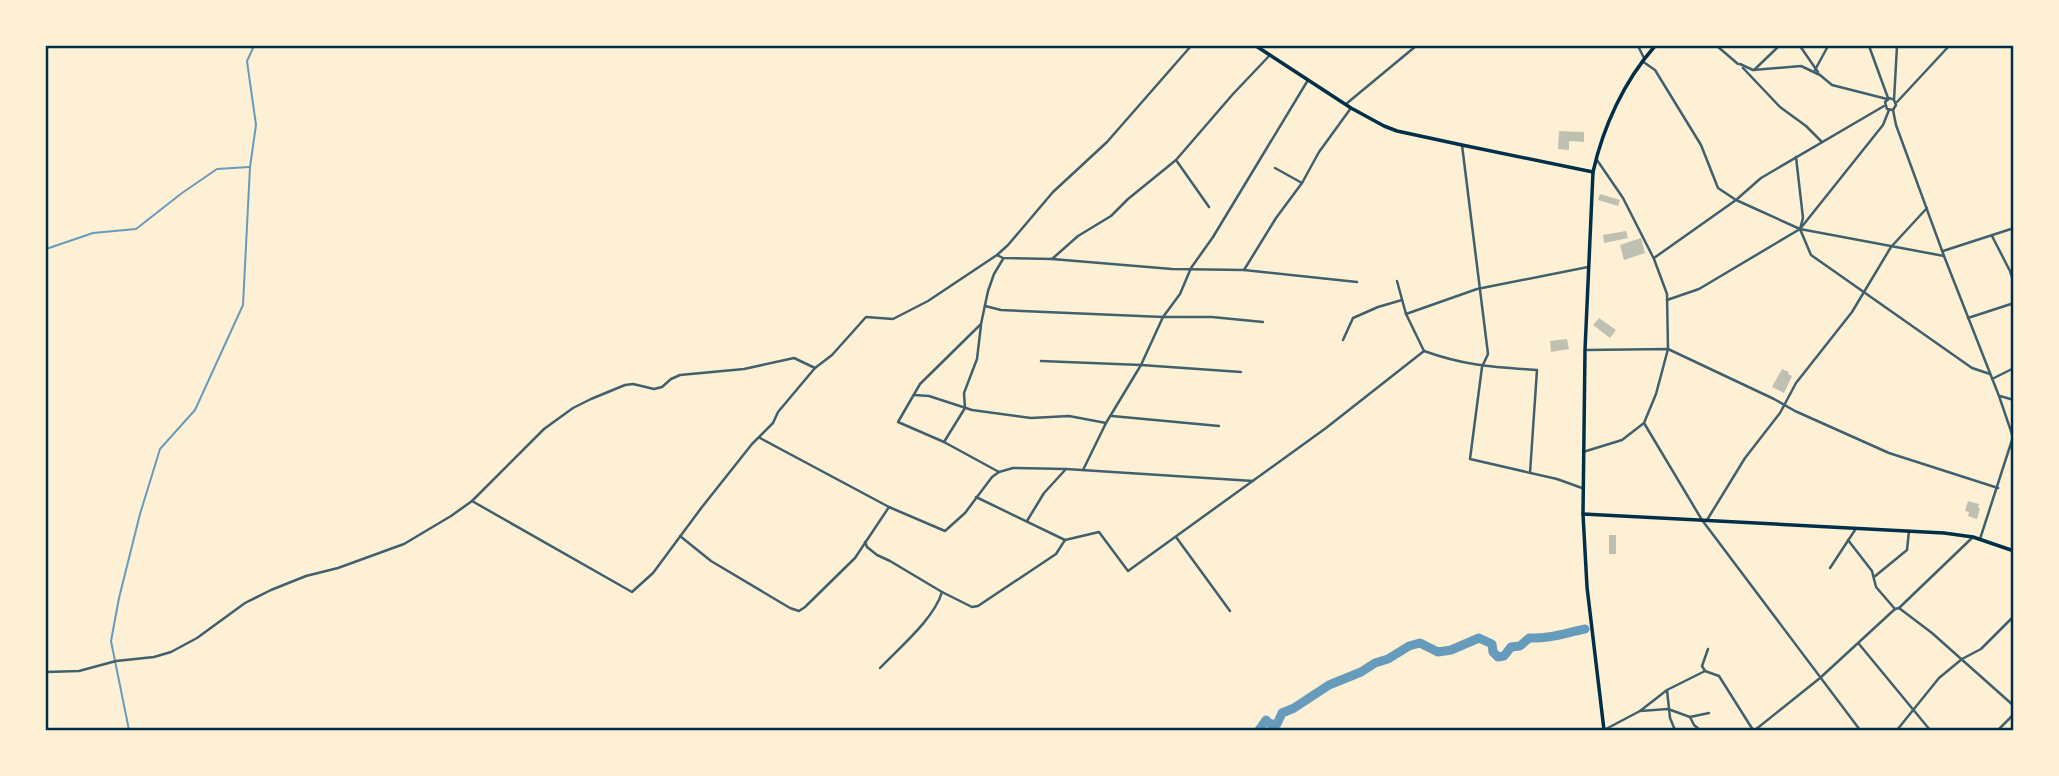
<svg xmlns="http://www.w3.org/2000/svg" width="2059" height="776" viewBox="0 0 2059 776" font-family="'Asap Condensed',sans-serif">
<style>
.lines{fill:none;stroke-linecap:round;stroke-linejoin:round}
.stream{stroke:#669bbc;stroke-width:2}
.river{stroke:#669bbc;stroke-width:9}
.building{fill:#bec0b2}
.minor{stroke:#3f606c;stroke-width:2.5}
.secondary{stroke:#003049;stroke-width:3.5}
.trunk{stroke:#003049;stroke-width:3.5}
.neatline{fill:none;stroke:#003049;stroke-width:2.5}
</style>
<rect width="100%" height="100%" fill="#fdf0d5"/>
<g class="lines">
<g class="stream">
<polyline points="46,249 93,233 136,229 182,193 217,169 249,167"/>
<polyline points="129,730 111,641 119,598 140,514 160,449 195,410 243,305 250,167 256,125 247,61 254,46"/>
</g>
<path class="river" d="M1259 730 1266 720 1270 724H1277L1282 713 1294 708 1329 685 1361 672 1375 663 1388 659 1409 646 1420 643 1438 652 1451 650 1479 638 1492 644 1493 652 1498 657 1504 656 1511 647 1520 646 1529 638C1549 639 1565 633 1585 629"/>
</g>
<g class="building">
<polygon points="1559,131 1584,132 1584,142 1569,141 1569,150 1558,149"/>
<polygon points="1600,194 1620,200 1618,206 1598,200"/>
<polygon points="1626,231 1628,238 1604,243 1603,235"/>
<polygon points="1641,238 1645,253 1624,260 1620,245"/>
<polygon points="1599,318 1616,330 1610,338 1593,325"/>
<polygon points="1567,339 1569,349 1551,352 1550,341"/>
<polygon points="1782,369 1789,372 1788,374 1792,376 1784,393 1772,387"/>
<polygon points="1968,501 1979,504 1978,508 1980,508 1977,519 1968,516 1969,512 1965,511"/>
<rect x="1609" y="535" width="7" height="19"/>
</g>
<g class="lines">
<g class="minor">
<polyline points="1638,46 1644,58"/>
<polyline points="1717,46 1738,64"/>
<polyline points="1800,46 1818,72"/>
<polyline points="1869,46 1888,98"/>
<polyline points="1642,61 1655,70 1701,145 1718,188 1736,200 1800,229 1944,256"/>
<polyline points="1740,64 1753,70 1801,66 1820,75 1832,85 1887,99"/>
<polyline points="1743,68 1780,107 1806,126 1822,142"/>
<polyline points="1754,70 1779,46"/>
<polyline points="1815,70 1828,46"/>
<polyline points="1894,100 1890,98 1885,102 1887,109 1893,110 1896,105 1894,100 1897,46"/>
<polyline points="1897,102 1949,46"/>
<polyline points="1346,104 1416,46"/>
<polyline points="1893,110 1896,125 1944,256 1999,396 2013,437 1980,539"/>
<polyline points="1462,145 1488,354 1482,367 1470,459 1557,479 1582,488"/>
<polyline points="1796,157 1803,218 1800,229 1811,255 1972,368 1990,374"/>
<polyline points="1176,160 1209,207"/>
<polyline points="1275,168 1302,183"/>
<polyline points="1992,236 2010,271 2014,284"/>
<polyline points="1943,251 2014,228"/>
<polyline points="997,255 1003,258 1052,259 1172,269 1244,270 1357,282"/>
<polyline points="1654,258 1736,200 1761,178 1884,106"/>
<polyline points="1052,259 1078,236 1111,216 1128,199 1176,160 1233,94 1270,55"/>
<polyline points="1244,270 1276,218 1302,183 1319,152 1351,108"/>
<path d="M1397 281 1406 314 1424 351C1466 366 1493 367 1537 370L1530 473"/>
<polyline points="1667,300 1699,289 1800,229 1883,125 1889,110"/>
<polyline points="985,306 1001,310 1163,317 1212,317 1263,322"/>
<polyline points="1406,314 1477,289 1588,267"/>
<polyline points="1968,318 2014,303"/>
<polyline points="1343,340 1353,318 1378,307 1402,300"/>
<polyline points="1586,350 1668,349 1774,399 1795,411 1889,453 1998,488"/>
<polyline points="1041,361 1141,365 1241,372"/>
<polyline points="1992,379 2014,368"/>
<polyline points="914,395 929,396 972,410 1031,418 1069,416 1106,423"/>
<polyline points="2000,396 2014,400"/>
<polyline points="1112,416 1219,426"/>
<polyline points="1644,423 1702,520 1860,730"/>
<polyline points="760,438 889,507 945,531 965,513 992,477 999,472 1013,468 1066,469 1253,481"/>
<polyline points="944,442 965,408 964,393 977,359 981,325"/>
<polyline points="1583,452 1622,440 1644,423 1656,394 1668,349 1667,294 1654,259 1623,198 1597,160"/>
<polyline points="1083,470 1106,423 1141,365 1163,317 1180,294 1191,268 1213,237 1308,80"/>
<polyline points="999,472 944,442 898,422 920,384 981,324 988,291 994,274 1003,259"/>
<polyline points="976,497 1065,540 1099,532 1128,571 1326,428 1424,351"/>
<polyline points="472,501 632,592 653,573 702,507 752,444 773,423 778,412 815,368"/>
<polyline points="1707,520 1745,458 1780,413 1796,383 1852,312 1891,247 1927,208"/>
<polyline points="1027,521 1044,493 1066,469"/>
<polyline points="680,536 711,561 790,608 799,611 805,607 855,558 889,507"/>
<polyline points="1176,537 1230,611"/>
<polyline points="1848,540 1872,571 1876,587 1895,609"/>
<polyline points="865,542 867,547 877,555 890,561 942,592 972,607 978,606 1056,554 1065,540"/>
<polyline points="1830,568 1855,530"/>
<polyline points="1874,577 1907,550 1909,531"/>
<polyline points="1899,608 1932,633 2014,706"/>
<polyline points="1859,644 1930,730"/>
<polyline points="1708,649 1702,666 1705,671 1719,676 1753,730"/>
<path d="M880 668C899 648 934 619 942 592"/>
<polyline points="46,672 79,671 116,661 154,657 171,652 197,638 245,603 271,590 306,576 338,568 404,544 451,516 472,501 544,429 573,408 591,399 625,385 633,384 654,389 662,387 671,379 680,375 744,369 794,358 815,368 832,355 866,317 893,319 928,301 997,255 1008,245 1053,192 1107,142 1191,46"/>
<polyline points="1667,690 1670,718 1675,730"/>
<polyline points="1640,711 1668,709 1690,717 1709,713"/>
<polyline points="1690,717 1694,725 1700,730"/>
<polyline points="1604,730 1640,711 1667,690 1705,671"/>
<polyline points="1755,730 1820,678 1895,609 1899,608 1973,537"/>
<polyline points="1897,730 1939,678 1962,659 1981,649 2014,616"/>
<polyline points="1998,730 2014,714"/>
</g>
<g class="secondary">
<polyline points="1256,46 1351,108 1384,126 1397,131 1462,145 1593,172"/>
<polyline points="1583,514 1944,533 1973,537 2014,551"/>
</g>
<path class="trunk" d="M1604 730 1587 587 1583 514 1585 350 1593 172C1603 127 1624 81 1655 46"/>
</g>
<rect width="2059" height="776" fill="none" stroke="#fdf0d5" stroke-width="94"/>
<rect x="47" y="47" width="1965" height="682" class="neatline"/>
</svg>
